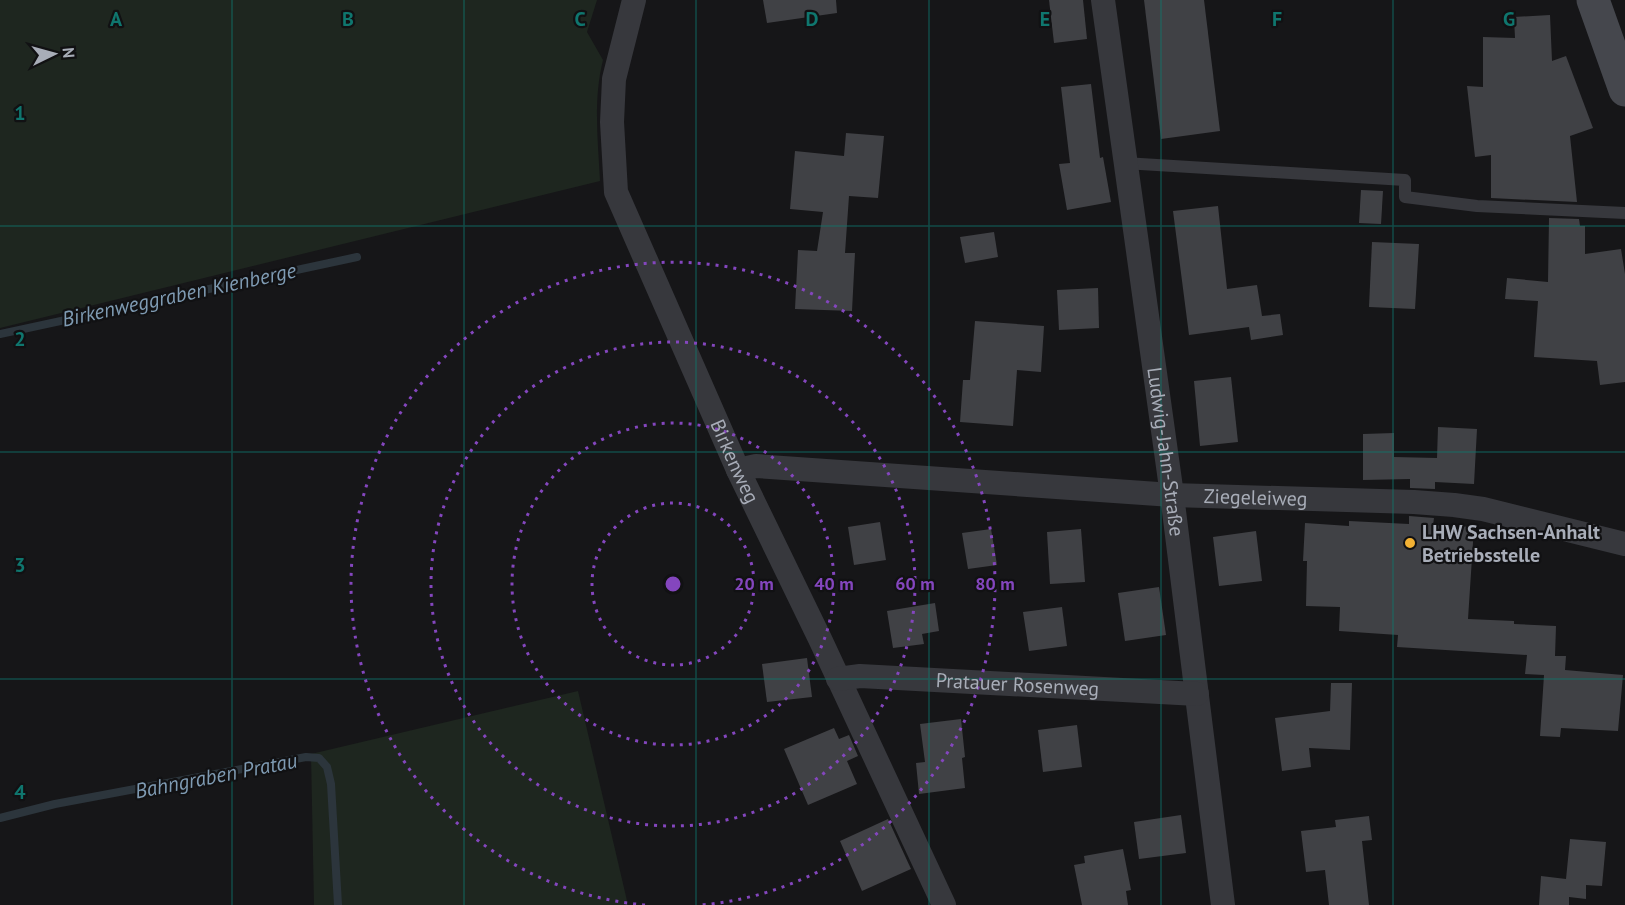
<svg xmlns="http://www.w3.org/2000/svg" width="1625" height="905" viewBox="0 0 1625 905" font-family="'PT Sans',sans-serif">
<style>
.green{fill:#1e261f}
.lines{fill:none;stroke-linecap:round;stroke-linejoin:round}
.stream{stroke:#2c353c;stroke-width:8}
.building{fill:#404145}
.lane{stroke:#37383d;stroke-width:12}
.street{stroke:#37383d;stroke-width:24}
.secondary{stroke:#45474d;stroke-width:33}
.grid{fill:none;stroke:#0f766e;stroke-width:1.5;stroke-opacity:0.55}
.ring{fill:none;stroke:#8446be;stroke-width:3;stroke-dasharray:3 6}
.poi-dot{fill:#f2b134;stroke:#111113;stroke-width:2}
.labels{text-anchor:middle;stroke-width:4.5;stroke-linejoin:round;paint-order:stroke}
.street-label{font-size:20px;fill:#a8adb8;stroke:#111113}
.poi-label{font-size:20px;font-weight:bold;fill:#a8adb8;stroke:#111113;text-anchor:start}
.water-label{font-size:21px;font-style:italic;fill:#7f9bb3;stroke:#111113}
.grid-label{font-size:20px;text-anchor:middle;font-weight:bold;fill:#0f766e;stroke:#111113;stroke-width:4.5;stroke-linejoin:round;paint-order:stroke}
.centre{fill:#8446be;stroke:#111113;stroke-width:3}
.ring-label{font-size:18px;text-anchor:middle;font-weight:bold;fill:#8446be;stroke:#111113;stroke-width:4.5;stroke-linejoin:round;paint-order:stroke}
</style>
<rect width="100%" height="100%" fill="#161618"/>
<g class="green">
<path d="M0 0H597L587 32 603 60C593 100 598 140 600 181L0 328Z"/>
<polygon points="578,691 628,905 314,905 311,754"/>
</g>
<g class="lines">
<g class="stream">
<polyline points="0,334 357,257"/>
<polyline points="0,818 55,804 285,761 306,757 319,758 327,767 331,784 338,905"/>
</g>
</g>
<g class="building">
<polygon points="763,0 836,0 837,13 767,23"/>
<polygon points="1049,0 1083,0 1087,39 1054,43"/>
<polygon points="1144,0 1204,0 1220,131 1161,139"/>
<polygon points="1550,15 1552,61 1566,56 1593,128 1570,136 1577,202 1491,198 1491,155 1475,157 1467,86 1483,87 1483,37 1515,38 1514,17"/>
<polygon points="1091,84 1100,158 1103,157 1111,202 1067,210 1059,164 1070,163 1061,87"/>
<polygon points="846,133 884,136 878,198 849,196 845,253 855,253 852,311 795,309 798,250 817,251 823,212 790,209 795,151 844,156"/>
<polygon points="1361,190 1383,191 1381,224 1359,223"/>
<polygon points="1218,206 1227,289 1257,285 1262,316 1280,314 1283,335 1251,340 1249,327 1189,335 1173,211"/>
<polygon points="1549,218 1579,219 1580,226 1585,226 1585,254 1621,249 1625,274 1625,382 1600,385 1597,361 1534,357 1538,301 1505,299 1507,278 1548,282"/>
<polygon points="994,232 998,257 965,263 960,237"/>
<polygon points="1372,242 1419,244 1415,309 1369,307"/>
<polygon points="1098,288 1099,328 1059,330 1057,290"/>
<polygon points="975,321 1044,326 1041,372 1017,370 1013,426 960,422 963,380 970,380"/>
<polygon points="1231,377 1238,442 1200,446 1194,381"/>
<polygon points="1438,427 1477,429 1474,484 1435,482 1435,489 1410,488 1410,479 1363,480 1363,434 1394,433 1394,457 1437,458"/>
<polygon points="1409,516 1434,518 1433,525 1474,527 1468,619 1514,621 1514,624 1556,626 1555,656 1566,656 1565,670 1623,675 1618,731 1561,728 1560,737 1540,736 1544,675 1525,674 1527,655 1397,647 1398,635 1339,631 1340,607 1306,606 1307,561 1303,561 1305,523 1349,526 1349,521 1409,524"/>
<polygon points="880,522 886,560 854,565 848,527"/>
<polygon points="991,529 997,565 968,569 962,533"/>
<polygon points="1081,529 1085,582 1050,584 1047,532"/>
<polygon points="1256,531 1262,581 1219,586 1213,537"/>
<polygon points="1159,587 1166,635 1125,641 1118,593"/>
<polygon points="935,603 939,631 922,634 924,644 893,648 887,611"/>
<polygon points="1062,607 1067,646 1029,651 1023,612"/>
<polygon points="807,658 812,697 767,702 762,664"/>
<polygon points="1331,683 1352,683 1350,750 1309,748 1311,767 1282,771 1275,718 1330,711"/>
<polygon points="961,719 965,757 962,758 965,788 919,794 916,763 925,762 920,724"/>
<polygon points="1077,725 1082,767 1043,772 1038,730"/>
<polygon points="834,728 839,739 849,735 858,756 847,761 857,784 808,805 784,749"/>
<polygon points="1181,815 1186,853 1139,859 1134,822"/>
<polygon points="1369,816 1372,840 1362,841 1369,905 1329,905 1325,870 1306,872 1301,831 1336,827 1335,820"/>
<polygon points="888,819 911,869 862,891 840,841"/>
<polygon points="1570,839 1606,842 1602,886 1586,885 1586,899 1569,897 1569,905 1539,905 1541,876 1566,879"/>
<polygon points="1123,849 1131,890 1126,891 1128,905 1082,905 1074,865 1085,863 1084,856"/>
</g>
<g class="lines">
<polyline class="lane" points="1124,163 1405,180 1405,197 1477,206 1625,213"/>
<g class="street">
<path id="s1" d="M634 0 614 79 612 122 616 192 738 470 820 639 944 905"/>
<path id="s2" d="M1103 0 1172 495 1223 905"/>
<path id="s3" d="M738 470 756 466 1172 495 1414 502 1454 505 1483 509 1625 544"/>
<path id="s4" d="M838 679 860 676 1197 694"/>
</g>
<polyline class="secondary" points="1593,0 1625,90"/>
</g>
<path class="grid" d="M232 0V905M464 0V905M696 0V905M929 0V905M1161 0V905M1393 0V905M0 226H1625M0 452H1625M0 679H1625"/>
<g class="ring">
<circle cx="673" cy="584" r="81"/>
<circle cx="673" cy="584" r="161"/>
<circle cx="673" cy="584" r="242"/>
<path d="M645 905A322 322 0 1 1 701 905"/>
</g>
<circle class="poi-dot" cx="1410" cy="543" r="6"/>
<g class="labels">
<g class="street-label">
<text dy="7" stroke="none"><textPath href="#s2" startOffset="456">Ludwig-Jahn-Straße</textPath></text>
<text dy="7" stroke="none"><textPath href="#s1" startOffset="489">Birkenweg</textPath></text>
<text dy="7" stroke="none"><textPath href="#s3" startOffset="519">Ziegeleiweg</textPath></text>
<text dy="7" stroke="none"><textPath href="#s4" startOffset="180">Pratauer Rosenweg</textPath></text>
</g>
<g class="poi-label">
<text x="1422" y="539">LHW Sachsen-Anhalt<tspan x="1422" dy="23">Betriebsstelle</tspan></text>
</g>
<g class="water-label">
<text transform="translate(179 295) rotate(-12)" y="7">Birkenweggraben Kienberge</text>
<text transform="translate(216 776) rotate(-11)" y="7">Bahngraben Pratau</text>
</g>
</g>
<g class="grid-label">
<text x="116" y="26">A</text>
<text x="348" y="26">B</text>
<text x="580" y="26">C</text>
<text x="812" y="26">D</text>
<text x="1045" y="26">E</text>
<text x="1277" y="26">F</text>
<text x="1509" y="26">G</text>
<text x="20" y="120">1</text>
<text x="20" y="346">2</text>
<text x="20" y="572">3</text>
<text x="20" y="799">4</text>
</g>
<circle cx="673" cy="584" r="9" class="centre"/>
<g class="ring-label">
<text x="754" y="590">20 m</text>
<text x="834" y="590">40 m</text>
<text x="915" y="590">60 m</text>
<text x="995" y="590">80 m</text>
</g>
<g transform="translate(54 54) rotate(85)" stroke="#111113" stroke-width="4.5" paint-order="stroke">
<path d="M0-4.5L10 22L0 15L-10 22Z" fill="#a8adb8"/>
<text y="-9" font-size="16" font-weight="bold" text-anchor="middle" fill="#a8adb8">N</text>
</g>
</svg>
